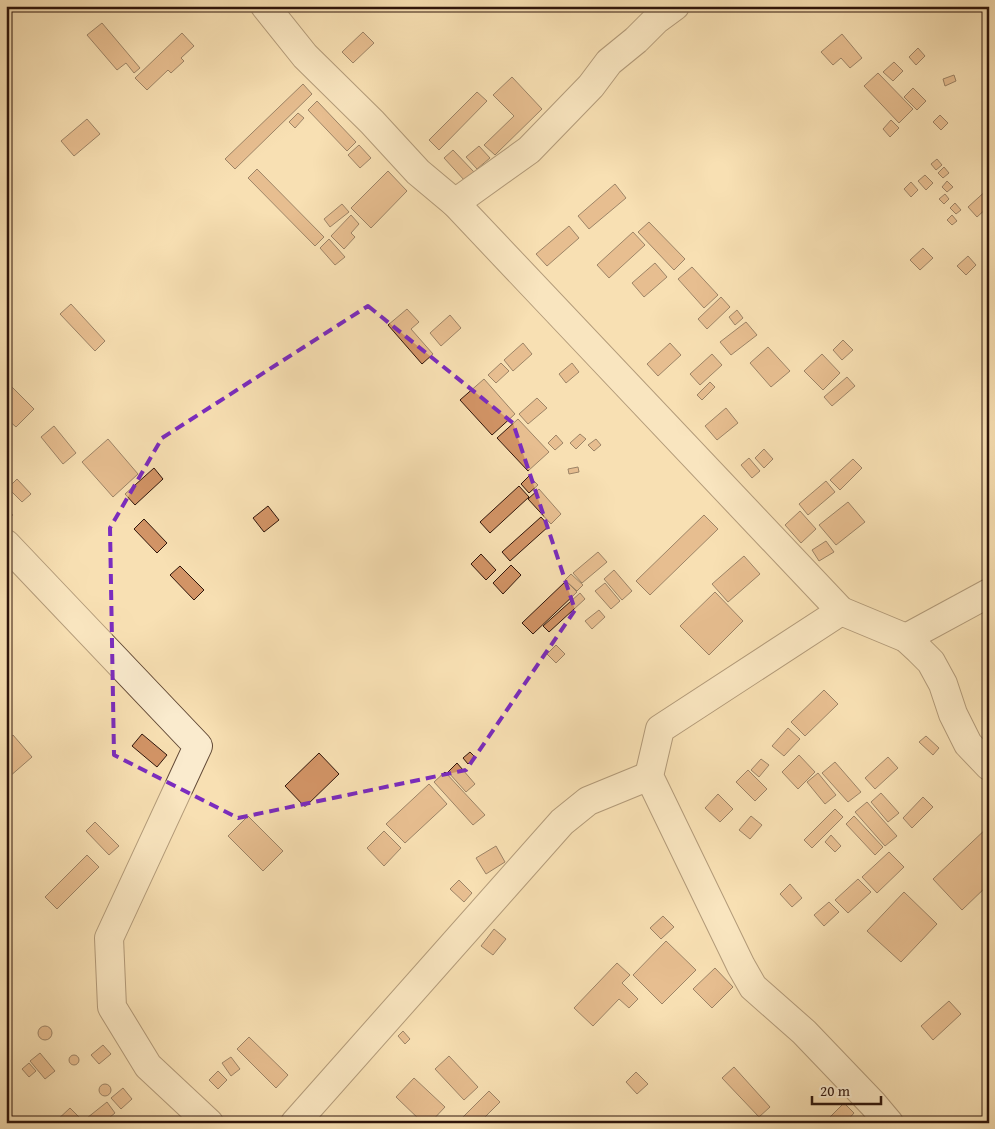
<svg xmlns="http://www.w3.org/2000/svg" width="995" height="1129" viewBox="0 0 995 1129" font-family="'Gentium Book Plus',serif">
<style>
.building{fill:#d29466;stroke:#2f150b}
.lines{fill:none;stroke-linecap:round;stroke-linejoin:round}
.minor-casing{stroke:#614835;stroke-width:30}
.minor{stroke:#faebce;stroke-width:28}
.marked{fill:none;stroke:#7b2cbf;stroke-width:4;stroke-dasharray:10 6;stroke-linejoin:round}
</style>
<rect width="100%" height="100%" fill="#f8e0b3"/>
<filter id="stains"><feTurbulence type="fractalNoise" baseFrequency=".004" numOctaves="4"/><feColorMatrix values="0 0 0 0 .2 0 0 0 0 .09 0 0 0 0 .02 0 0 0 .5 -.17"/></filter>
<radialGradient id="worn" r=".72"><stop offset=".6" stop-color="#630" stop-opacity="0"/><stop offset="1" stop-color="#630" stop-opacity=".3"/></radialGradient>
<g class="building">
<polygon points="102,23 140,68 134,73 126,63 117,70 87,35"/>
<polygon points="363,32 374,43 353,63 342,52"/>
<polygon points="182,33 194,46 181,58 184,61 171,73 168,70 147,90 135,78"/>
<polygon points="842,34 862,58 850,68 841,58 833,65 821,52"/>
<polygon points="918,48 925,56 916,65 909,57"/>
<polygon points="894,62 903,71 893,81 883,72"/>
<polygon points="878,73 913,109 899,123 864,86"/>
<polygon points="954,75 956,81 945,86 943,79"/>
<polygon points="512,77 542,109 495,155 484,145 514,116 493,95"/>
<polygon points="303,84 312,94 235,169 225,159"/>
<polygon points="913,88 926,101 917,110 904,97"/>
<polygon points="477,92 487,101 439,150 429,140"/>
<polygon points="317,101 356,142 347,151 308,110"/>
<polygon points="298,113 304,118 295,128 289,122"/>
<polygon points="940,115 948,123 941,130 933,122"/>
<polygon points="87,119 100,134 74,156 61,141"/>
<polygon points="891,120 899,128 890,137 883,129"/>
<polygon points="359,145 371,158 360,168 348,155"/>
<polygon points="479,146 490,158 477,169 466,157"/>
<polygon points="453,150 474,172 465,181 444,158"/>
<polygon points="937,159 942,165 936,170 931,164"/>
<polygon points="944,167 949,173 943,178 938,173"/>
<polygon points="257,169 324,237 315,246 248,178"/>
<polygon points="388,171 407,191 371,228 351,208"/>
<polygon points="925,175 933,183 926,190 918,181"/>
<polygon points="947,181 953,187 947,192 942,187"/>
<polygon points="911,182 918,190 911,197 904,189"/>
<polygon points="615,184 626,198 589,229 578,216"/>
<polygon points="989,188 989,206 977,217 968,207"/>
<polygon points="945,194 949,199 944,204 939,199"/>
<polygon points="955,203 961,210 956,214 950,208"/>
<polygon points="342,204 349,212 330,227 324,219"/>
<polygon points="351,215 359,224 351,233 355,237 344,249 331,236"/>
<polygon points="952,215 957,221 952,225 947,220"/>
<polygon points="649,222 685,259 674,270 638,232"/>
<polygon points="569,226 579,238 547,266 536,254"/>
<polygon points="633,232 645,245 609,278 597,265"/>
<polygon points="329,239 345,257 335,265 320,248"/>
<polygon points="923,248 933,258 920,270 910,260"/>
<polygon points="968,256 976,265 966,275 957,266"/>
<polygon points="655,263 667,277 644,297 632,283"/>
<polygon points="692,267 718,295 704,308 678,279"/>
<polygon points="721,297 730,307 707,329 698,319"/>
<polygon points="71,304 105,341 95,351 60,314"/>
<polygon points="407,309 419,322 411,329 433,354 422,364 388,325"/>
<polygon points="737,310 743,318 735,325 729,317"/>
<polygon points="450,315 461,328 441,346 430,333"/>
<polygon points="746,322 757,335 731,355 720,342"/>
<polygon points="843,340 853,350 842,360 833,350"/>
<polygon points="523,343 532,354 513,371 504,360"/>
<polygon points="670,343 681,355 658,376 647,364"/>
<polygon points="768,347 790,371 771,387 750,363"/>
<polygon points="712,354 722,365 700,385 690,374"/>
<polygon points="822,354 840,373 823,390 804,371"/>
<polygon points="501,363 509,371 496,383 488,375"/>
<polygon points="572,363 579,372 566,383 559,374"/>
<polygon points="847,377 855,386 832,406 824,397"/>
<polygon points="484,379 515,414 492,435 460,400"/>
<polygon points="6,381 34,409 16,427 6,418"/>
<polygon points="710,382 715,387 702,400 697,395"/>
<polygon points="537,398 547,408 528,424 519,414"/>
<polygon points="726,408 738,423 717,440 705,426"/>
<polygon points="518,419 549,452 528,471 497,438"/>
<polygon points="54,426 76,453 63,464 41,437"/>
<polygon points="580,434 586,439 576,449 570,443"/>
<polygon points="556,435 563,443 555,450 548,443"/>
<polygon points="108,439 138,474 113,497 82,462"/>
<polygon points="596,439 601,445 594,451 588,445"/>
<polygon points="764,449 773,459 764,468 755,458"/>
<polygon points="749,458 760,471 752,478 741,465"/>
<polygon points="853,459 862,468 840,490 830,480"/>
<polygon points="578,467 579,472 569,474 568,469"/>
<polygon points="154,468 163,479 135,505 125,494"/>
<polygon points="529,476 538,485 529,493 521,484"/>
<polygon points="17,479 31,494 22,502 8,488"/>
<polygon points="826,481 835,492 808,515 799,504"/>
<polygon points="519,486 529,497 490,533 480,522"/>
<polygon points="539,489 561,514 551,524 528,499"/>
<polygon points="848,502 865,522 836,545 819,525"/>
<polygon points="268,506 279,520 264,532 253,518"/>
<polygon points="6,508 13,515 6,521"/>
<polygon points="800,511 816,529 801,543 785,525"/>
<polygon points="704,515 718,529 650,595 636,581"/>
<polygon points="541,517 549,526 510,561 502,552"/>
<polygon points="144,519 167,543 157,553 134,529"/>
<polygon points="826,541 834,552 819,561 812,550"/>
<polygon points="598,552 607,562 582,583 573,573"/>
<polygon points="481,554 496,570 486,580 471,564"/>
<polygon points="744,556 760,574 728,602 712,584"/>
<polygon points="511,565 521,575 503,594 493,583"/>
<polygon points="180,566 204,590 194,600 170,575"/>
<polygon points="614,570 632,591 622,600 604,579"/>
<polygon points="571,574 583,585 577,591 565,580"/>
<polygon points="566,581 577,592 533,634 522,623"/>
<polygon points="605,583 620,601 611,609 595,591"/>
<polygon points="715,592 743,621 709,655 680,626"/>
<polygon points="580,593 585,599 549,632 543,626"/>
<polygon points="599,610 605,617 592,629 585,621"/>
<polygon points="556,645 565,654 556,663 547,654"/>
<polygon points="824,690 838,704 805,736 791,722"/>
<polygon points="788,728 800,739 784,756 772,746"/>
<polygon points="142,734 167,755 157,767 132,746"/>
<polygon points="13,735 32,757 9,777 6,773 6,741"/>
<polygon points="926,736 939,748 933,755 919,742"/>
<polygon points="470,752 475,757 468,764 463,758"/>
<polygon points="319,753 339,774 305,807 285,786"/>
<polygon points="799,755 815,772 798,789 782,772"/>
<polygon points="888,757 898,768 875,789 865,778"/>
<polygon points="761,759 769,765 759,777 751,770"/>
<polygon points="835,762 861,792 848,802 822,773"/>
<polygon points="457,763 475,784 466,792 448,772"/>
<polygon points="748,770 767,789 755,801 736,782"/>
<polygon points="445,772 485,815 473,825 434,782"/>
<polygon points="818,773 836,795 825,804 807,782"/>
<polygon points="429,784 447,804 405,843 386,824"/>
<polygon points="881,793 899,813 888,822 871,802"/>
<polygon points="718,794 733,809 720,822 705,808"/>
<polygon points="923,797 933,807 912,828 903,818"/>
<polygon points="867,802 897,836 885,846 855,812"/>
<polygon points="835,809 843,817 812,848 804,840"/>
<polygon points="248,816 283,851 263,871 228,836"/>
<polygon points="751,816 762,825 750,839 739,830"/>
<polygon points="854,816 883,847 875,855 846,824"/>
<polygon points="95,822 119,846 109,855 86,831"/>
<polygon points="989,826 989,884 962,910 933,879"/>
<polygon points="384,831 401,848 384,866 367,848"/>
<polygon points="831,835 841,846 835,852 825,842"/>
<polygon points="496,846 505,862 486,874 476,858"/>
<polygon points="889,852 904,867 877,893 862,877"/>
<polygon points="87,855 99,867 57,909 45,897"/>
<polygon points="858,879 871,892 848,913 835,900"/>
<polygon points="459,880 472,893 464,902 450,889"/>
<polygon points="790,884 802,898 792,907 780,894"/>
<polygon points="904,892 937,924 901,962 867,931"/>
<polygon points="829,902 839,912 824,926 814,915"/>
<polygon points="663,916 674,927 661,939 650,928"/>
<polygon points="494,929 506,939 493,955 481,946"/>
<polygon points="666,941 696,970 662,1004 633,975"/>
<polygon points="617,963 630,975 622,983 638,999 629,1008 619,999 593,1026 574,1008"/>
<polygon points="715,968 733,987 712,1008 693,989"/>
<polygon points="949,1001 961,1014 933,1040 921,1026"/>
<circle cx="45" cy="1033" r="7"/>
<polygon points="403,1031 410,1039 405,1044 398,1036"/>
<polygon points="249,1037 288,1075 276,1088 237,1049"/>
<polygon points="103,1045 111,1054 99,1064 91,1055"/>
<polygon points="40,1053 55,1071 45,1079 30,1061"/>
<circle cx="74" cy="1060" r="5"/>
<polygon points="449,1056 478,1087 464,1100 435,1069"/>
<polygon points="231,1057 240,1069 231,1076 222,1063"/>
<polygon points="29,1063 36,1071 29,1077 22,1069"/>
<polygon points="734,1067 770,1107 759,1117 722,1078"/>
<polygon points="218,1071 227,1080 218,1089 209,1080"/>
<polygon points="636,1072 648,1084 637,1094 626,1082"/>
<polygon points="414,1078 445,1107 430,1123 423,1123 396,1097"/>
<circle cx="105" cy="1090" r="6"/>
<polygon points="123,1088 132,1099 121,1109 111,1098"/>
<polygon points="489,1091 500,1102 479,1123 457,1123"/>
<polygon points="107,1102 115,1113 103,1123 91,1123 87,1118"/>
<polygon points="844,1103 854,1113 845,1123 824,1123"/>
<polygon points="70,1108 83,1121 81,1123 54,1123"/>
</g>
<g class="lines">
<g class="minor-casing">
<g id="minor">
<polyline points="265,6 305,56 372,122 418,172 455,203 841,611 906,638 919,650 931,662 943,684 953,714 968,744 989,766"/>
<polyline points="455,203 529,150 591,86 609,62 636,40 656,20 675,6"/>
<polyline points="6,544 198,746 109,938 112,1007 148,1066 209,1123"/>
<polyline points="841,611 660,729 649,776 741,966 753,987 804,1032 873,1104 889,1123"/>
<polyline points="906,638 989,593"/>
<polyline points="295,1123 562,822 588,801 649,776"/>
</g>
</g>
<use href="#minor" class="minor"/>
</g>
<path d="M0 0H995V1129H0ZM368 306 513 423 575 610 466 770 238 818 114 755 110 528 162 438Z" fill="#f8e0b3" fill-opacity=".55" fill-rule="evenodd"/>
<path class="marked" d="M368 306 513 423 575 610 466 770 238 818 114 755 110 528 162 438Z"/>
<rect width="995" height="1129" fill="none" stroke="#f8e0b3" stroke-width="25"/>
<rect x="8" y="8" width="980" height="1114" fill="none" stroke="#2f150b" stroke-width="2.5"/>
<rect x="12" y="12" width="970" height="1104" fill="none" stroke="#2f150b"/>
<path d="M812 1096v8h69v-8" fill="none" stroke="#2f150b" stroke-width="2.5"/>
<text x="820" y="1096" font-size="15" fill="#2f150b" stroke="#faebce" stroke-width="4" paint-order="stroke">20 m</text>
<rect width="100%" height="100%" filter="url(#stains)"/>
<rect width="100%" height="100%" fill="url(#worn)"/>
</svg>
